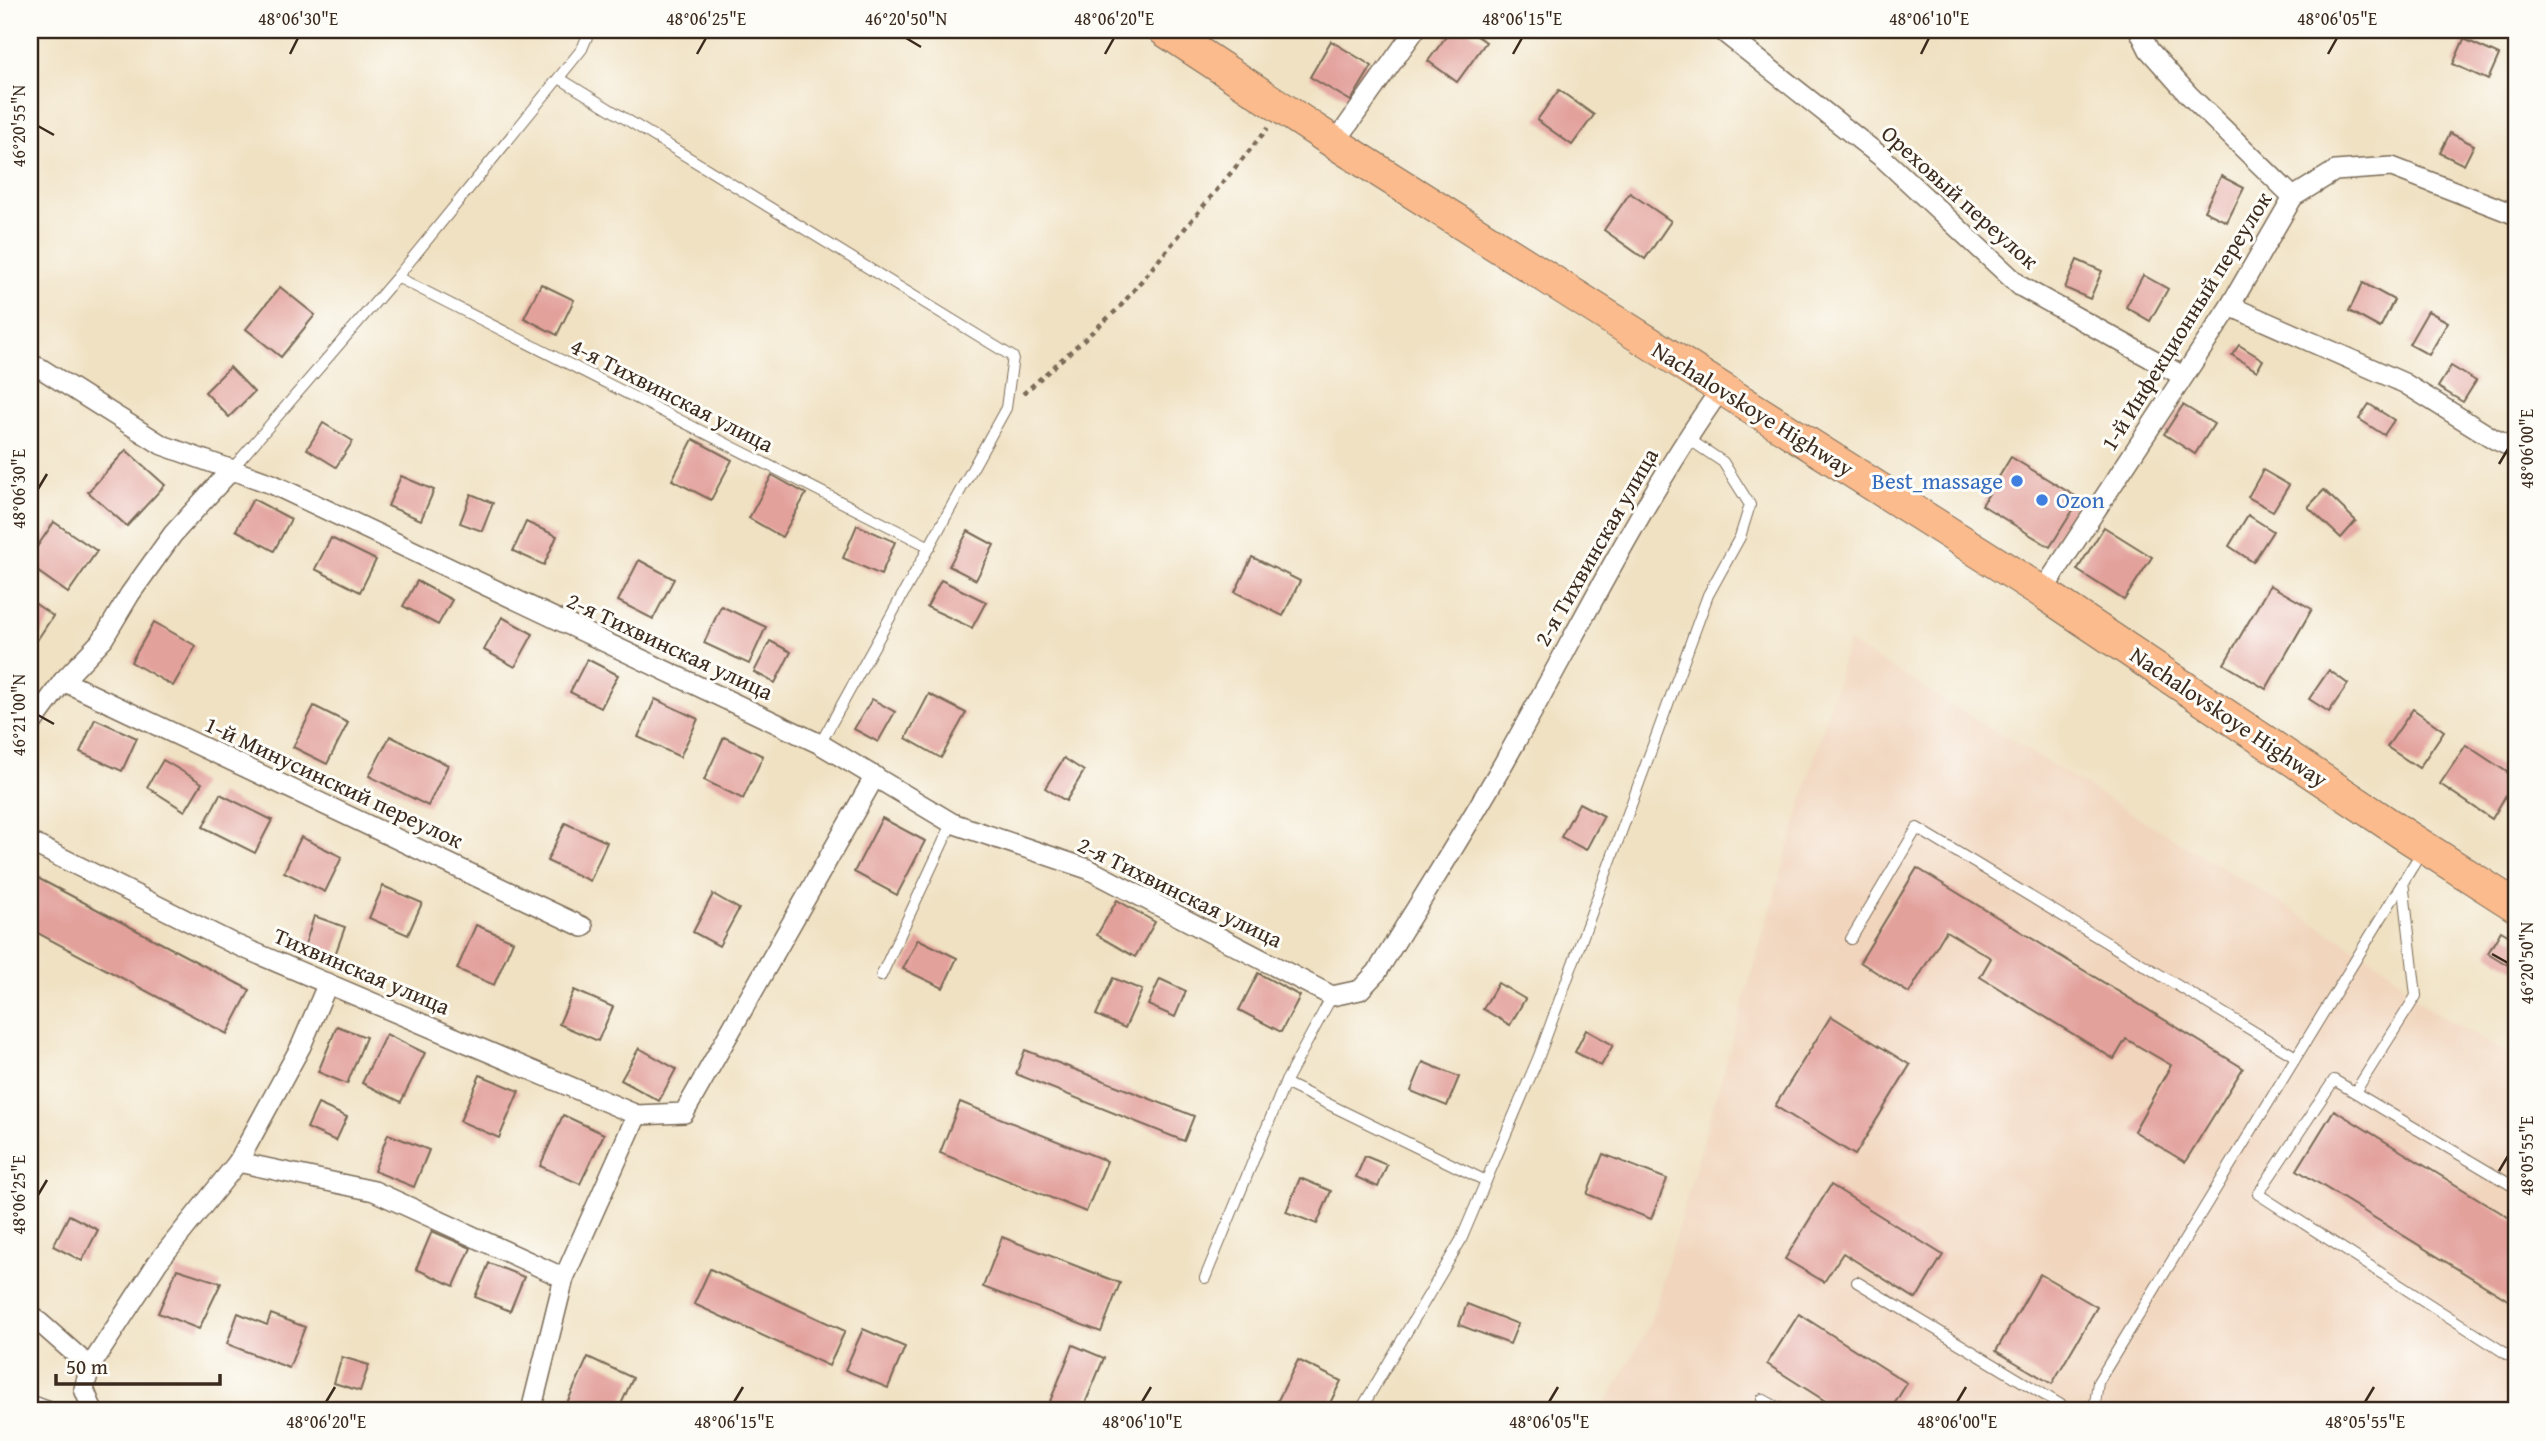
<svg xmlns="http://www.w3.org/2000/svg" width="2546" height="1441" viewBox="0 0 2546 1441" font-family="'Gentium Book Plus',serif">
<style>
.built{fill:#f1d5bd}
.building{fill:#e3a19c}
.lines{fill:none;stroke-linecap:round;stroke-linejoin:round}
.lane-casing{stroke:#7a6a57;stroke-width:12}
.street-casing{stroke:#7a6a57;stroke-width:22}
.primary-casing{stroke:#7a6a57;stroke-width:34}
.path{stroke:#7a6a57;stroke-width:4.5;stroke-dasharray:5 5;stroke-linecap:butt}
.lane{stroke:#fff;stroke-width:10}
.street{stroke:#fff;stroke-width:19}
.primary{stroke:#fbbb8c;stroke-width:32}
.ticks{fill:none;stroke:#3b2a1e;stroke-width:2.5}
.shop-dot{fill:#3f7fe0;stroke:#fdfcf7;stroke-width:2.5}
.labels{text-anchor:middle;stroke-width:6;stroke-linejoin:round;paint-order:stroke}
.street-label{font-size:23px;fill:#3b2a1e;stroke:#fdfcf7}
.shop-label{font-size:23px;fill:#366cbe;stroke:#fdfcf7;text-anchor:end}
.neatline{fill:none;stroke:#3b2a1e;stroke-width:2.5}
.ticks-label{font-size:18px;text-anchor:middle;fill:#3b2a1e}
</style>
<rect width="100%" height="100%" fill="#fdfcf7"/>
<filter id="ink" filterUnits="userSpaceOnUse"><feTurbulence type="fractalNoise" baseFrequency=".0143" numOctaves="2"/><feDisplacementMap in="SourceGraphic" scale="14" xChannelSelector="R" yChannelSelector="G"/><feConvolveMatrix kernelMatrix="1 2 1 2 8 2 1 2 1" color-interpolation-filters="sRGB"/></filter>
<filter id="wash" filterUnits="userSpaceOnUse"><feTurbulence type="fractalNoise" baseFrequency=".00686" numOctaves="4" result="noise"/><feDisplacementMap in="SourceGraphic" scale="28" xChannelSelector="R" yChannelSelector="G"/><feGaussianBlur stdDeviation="1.57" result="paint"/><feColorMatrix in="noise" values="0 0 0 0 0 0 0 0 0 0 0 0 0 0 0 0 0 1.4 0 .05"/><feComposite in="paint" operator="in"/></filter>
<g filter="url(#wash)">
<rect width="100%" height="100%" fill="#f0e1c2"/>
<polygon class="built" points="1848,642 2360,951 2385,967 2426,1007 2516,1059 2516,1411 1602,1411 1650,1324"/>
<g id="blocks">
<g class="building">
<polygon points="1451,30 1468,30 1486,42 1457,82 1428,61"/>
<polygon points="2464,39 2499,55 2488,80 2453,64"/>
<polygon points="1331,41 1372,66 1351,101 1310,77"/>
<polygon points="2516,76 2516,94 2510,91"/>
<polygon points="1559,90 1594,115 1572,145 1537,120"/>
<polygon points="2450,133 2474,145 2464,165 2440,153"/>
<polygon points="2221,176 2244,188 2227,222 2204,211"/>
<polygon points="1630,193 1671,221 1645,259 1604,230"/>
<polygon points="2077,260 2102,271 2090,299 2065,288"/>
<polygon points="2143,275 2168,289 2150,321 2126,307"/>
<polygon points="2363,283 2394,300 2380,328 2349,311"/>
<polygon points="541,284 574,300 557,335 524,318"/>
<polygon points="280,287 315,315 281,357 246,329"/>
<polygon points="2428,311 2448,322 2429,355 2409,344"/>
<polygon points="2239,345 2263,360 2257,371 2232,355"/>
<polygon points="2451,366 2476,381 2463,402 2438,387"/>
<polygon points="230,367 254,392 229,417 205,392"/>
<polygon points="2369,404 2394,420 2384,435 2359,419"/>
<polygon points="2183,405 2214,424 2195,454 2164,434"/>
<polygon points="323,423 353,441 336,467 307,449"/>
<polygon points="693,439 732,460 711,500 672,480"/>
<polygon points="126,450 165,485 127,526 88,492"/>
<polygon points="2011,457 2080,499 2050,547 1982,505"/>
<polygon points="2263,470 2289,485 2273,511 2248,497"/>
<polygon points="772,475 806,494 782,537 749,518"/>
<polygon points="401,476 434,490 421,520 388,506"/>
<polygon points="2324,490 2356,521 2341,538 2308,507"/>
<polygon points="471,494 493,503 482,531 460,523"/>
<polygon points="253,499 291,519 274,551 236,530"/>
<polygon points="2248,515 2273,531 2253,562 2229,546"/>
<polygon points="54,522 97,551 68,593 30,566 30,557"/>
<polygon points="526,522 557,536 544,565 513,551"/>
<polygon points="857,525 895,542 881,575 843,558"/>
<polygon points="2104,527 2152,557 2124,600 2077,570"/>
<polygon points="968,531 994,545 976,580 949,566"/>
<polygon points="331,538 376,560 360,592 315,569"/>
<polygon points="1252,557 1300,581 1283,616 1235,592"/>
<polygon points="639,560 674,579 653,619 618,601"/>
<polygon points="941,580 986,602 972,628 927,607"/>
<polygon points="417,581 452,600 438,625 403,606"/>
<polygon points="2270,585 2312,609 2266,689 2224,664"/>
<polygon points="30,600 53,616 30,651"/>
<polygon points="721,606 766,627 749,664 704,643"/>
<polygon points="502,617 533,634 515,667 484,650"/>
<polygon points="154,622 196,646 173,686 131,662"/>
<polygon points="770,641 791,652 775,683 754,672"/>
<polygon points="587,659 618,675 601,708 570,692"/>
<polygon points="2329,670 2348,684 2329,712 2309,699"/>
<polygon points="929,694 966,713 941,758 906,738"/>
<polygon points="655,699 698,719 680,757 638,737"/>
<polygon points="872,699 895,712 878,742 854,729"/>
<polygon points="314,706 348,723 327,764 293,747"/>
<polygon points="2413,709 2444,731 2419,768 2387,747"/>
<polygon points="95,719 137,738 122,771 80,752"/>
<polygon points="390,736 448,765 428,806 369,776"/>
<polygon points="724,737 763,756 743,799 704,780"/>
<polygon points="2466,745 2516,778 2492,819 2440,784"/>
<polygon points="1064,758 1084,771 1066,801 1045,788"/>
<polygon points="163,760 202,783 185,811 147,787"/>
<polygon points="220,794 272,820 255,853 203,827"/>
<polygon points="1579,803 1604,816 1586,850 1561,837"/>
<polygon points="882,818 925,841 897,895 854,872"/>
<polygon points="565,823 607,842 590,881 547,861"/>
<polygon points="301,837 342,857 325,892 284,872"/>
<polygon points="1917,868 2243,1068 2185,1162 2134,1131 2171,1065 2126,1039 2114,1059 1980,977 1991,958 1946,931 1909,993 1860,962"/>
<polygon points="30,874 250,990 227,1034 30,929"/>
<polygon points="383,886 422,903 408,935 369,918"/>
<polygon points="713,894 739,909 719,946 693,932"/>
<polygon points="1117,900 1155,922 1135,957 1097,935"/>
<polygon points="314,916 345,927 335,955 305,945"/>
<polygon points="476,925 513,941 494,985 457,969"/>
<polygon points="2501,931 2516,940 2516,970 2488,953"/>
<polygon points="918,939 957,958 943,988 903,969"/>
<polygon points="1258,973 1300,996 1281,1032 1239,1010"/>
<polygon points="1113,978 1142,990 1125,1028 1096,1015"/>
<polygon points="1160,979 1186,991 1175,1017 1148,1005"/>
<polygon points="1498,983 1525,999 1510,1025 1483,1009"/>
<polygon points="574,990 613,1007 598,1041 559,1024"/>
<polygon points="1831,1016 1910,1065 1855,1155 1775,1106"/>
<polygon points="337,1026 366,1037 347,1084 318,1072"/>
<polygon points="1586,1030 1613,1045 1601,1066 1575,1052"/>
<polygon points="386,1034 425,1053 401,1102 362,1083"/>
<polygon points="639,1048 676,1069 659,1101 621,1080"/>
<polygon points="1025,1050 1194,1116 1184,1141 1016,1074"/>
<polygon points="1423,1062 1459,1077 1447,1106 1411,1091"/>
<polygon points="480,1075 519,1091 499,1138 460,1121"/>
<polygon points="960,1102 1107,1161 1086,1212 940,1153"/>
<polygon points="318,1104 347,1117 336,1141 307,1128"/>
<polygon points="2334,1110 2516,1222 2516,1305 2297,1170"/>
<polygon points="563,1115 604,1134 580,1184 540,1166"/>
<polygon points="388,1134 429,1150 414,1187 374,1171"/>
<polygon points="1603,1154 1667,1179 1651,1219 1587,1194"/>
<polygon points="1365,1156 1387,1165 1378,1187 1356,1177"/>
<polygon points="1300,1178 1331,1191 1317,1224 1286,1212"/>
<polygon points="1831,1185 1943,1255 1916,1299 1843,1253 1824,1282 1785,1259"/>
<polygon points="69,1215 98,1230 82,1261 53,1246"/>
<polygon points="432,1231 471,1248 454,1286 416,1269"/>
<polygon points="1002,1237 1120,1283 1101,1332 983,1287"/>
<polygon points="489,1263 524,1277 510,1311 475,1297"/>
<polygon points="177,1269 221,1283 199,1329 158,1313"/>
<polygon points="710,1269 845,1331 829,1366 694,1304"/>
<polygon points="2040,1274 2097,1307 2052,1384 1996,1351"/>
<polygon points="1467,1304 1518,1324 1510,1344 1459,1325"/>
<polygon points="238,1313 267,1325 271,1314 305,1327 289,1368 227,1344"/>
<polygon points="1799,1314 1907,1383 1890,1411 1841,1411 1767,1364"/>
<polygon points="863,1329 905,1347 888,1388 845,1370"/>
<polygon points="1073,1345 1104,1358 1082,1411 1046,1411"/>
<polygon points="342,1357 369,1365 360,1391 334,1383"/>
<polygon points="588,1357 633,1378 618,1411 580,1411 566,1405"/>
<polygon points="1298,1360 1341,1381 1326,1411 1273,1410"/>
<polygon points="330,1402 349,1408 348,1411 328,1411"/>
</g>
</g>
</g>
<g filter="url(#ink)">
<use href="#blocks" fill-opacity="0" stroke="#7a6a57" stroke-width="2"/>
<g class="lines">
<g class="lane-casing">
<g id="lane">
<polyline points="559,78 1013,357 1006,408 820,744"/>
<polyline points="397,277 930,547"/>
<polyline points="232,469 397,277 582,49 590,30"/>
<polyline points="1851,939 1917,828 2296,1057"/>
<polyline points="881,976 952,823"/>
<polyline points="1332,996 1285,1083 1486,1181"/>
<polyline points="2355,1092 2416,996 2403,881"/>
<polyline points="2516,1188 2334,1080 2258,1194 2516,1360"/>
<polyline points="1205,1278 1285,1083"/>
<polyline points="1857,1282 2071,1411"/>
<polyline points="1762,1399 1784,1411"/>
<polyline points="1360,1411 1461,1240 1539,1056 1708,595 1740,537 1750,505 1723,462 1687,438"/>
<polyline points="2094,1411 2098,1382 2422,851"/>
</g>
</g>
<g class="street-casing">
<g id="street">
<polyline points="1721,30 1884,159 2020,286 2183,376"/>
<polyline points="1335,143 1415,30"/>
<polyline points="2293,197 2335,171 2392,167 2516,215"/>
<polyline points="2230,306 2404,383 2494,439 2516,449"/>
<path d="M30 364 40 368 162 445 272 484 820 744 952 823 1088 869 1332 996 1360 990 1377 972C1422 898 1469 826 1511 750 1580 628 1640 503 1721 389"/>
<polyline points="2042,592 2230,306 2293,197 2189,95 2149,50 2139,30"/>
<polyline points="63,681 583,927"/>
<polyline points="30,726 63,681 103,639 130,594 173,534 232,469"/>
<polyline points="30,842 232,943 637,1115 684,1113 875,776"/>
<polyline points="238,1162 374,1191 564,1278"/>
<polyline points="30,1314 90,1367 84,1389 93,1411"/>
<polyline points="90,1367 158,1262 238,1162 301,1046 328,983"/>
<polyline points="30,1405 47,1411"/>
<polyline points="531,1411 564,1278 637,1115"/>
</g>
</g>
<g class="primary-casing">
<polyline id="primary" points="1164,30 1335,143 2042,592 2402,833 2516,906"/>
</g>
<polyline class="path" points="1023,394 1119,308 1268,128"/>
<use href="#lane" class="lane"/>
<use href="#street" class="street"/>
<use href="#primary" class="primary"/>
</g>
</g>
<path class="ticks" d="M906 38 921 47M290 54 298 38M697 54 706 38M1105 54 1114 38M1513 54 1522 38M1921 54 1929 38M2328 54 2337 38M38 126 54 135M2499 464 2508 449M38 489 47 474M38 715 54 724M2492 954 2508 963M2499 1171 2508 1156M38 1195 47 1180M326 1402 335 1387M734 1402 743 1387M1142 1402 1151 1387M1549 1402 1558 1387M1957 1402 1966 1387M2365 1402 2374 1387"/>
<g class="shop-dot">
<circle cx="2017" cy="481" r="7"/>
<circle cx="2042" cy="500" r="7"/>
</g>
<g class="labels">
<g class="street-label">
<text transform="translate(1960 197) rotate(42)" y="8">Ореховый переулок</text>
<text transform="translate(2186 321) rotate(-58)" y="8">1-й Инфекционный переулок</text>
<text transform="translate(672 395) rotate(27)" y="8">4-я Тихвинская улица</text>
<text transform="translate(1753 409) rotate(32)" y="8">Nachalovskoye Highway</text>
<text transform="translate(1596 547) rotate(-60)" y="8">2-я Тихвинская улица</text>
<text transform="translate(670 646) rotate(25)" y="8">2-я Тихвинская улица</text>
<text transform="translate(2229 717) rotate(34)" y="8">Nachalovskoye Highway</text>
<text transform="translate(334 782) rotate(25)" y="8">1-й Минусинский переулок</text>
<text transform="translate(1180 892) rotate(26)" y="8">2-я Тихвинская улица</text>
<text transform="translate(362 971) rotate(23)" y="8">Тихвинская улица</text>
</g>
<g class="shop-label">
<text x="2003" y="489">Best_massage</text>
<text x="2056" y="508" text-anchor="start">Ozon</text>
</g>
</g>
<rect width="2546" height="1441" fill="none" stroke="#fdfcf7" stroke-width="77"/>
<path d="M56 1374v10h164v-10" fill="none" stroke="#3b2a1e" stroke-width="3.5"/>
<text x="66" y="1374" font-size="21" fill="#3b2a1e" stroke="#fdfcf7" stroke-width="5" paint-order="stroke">50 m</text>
<rect x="38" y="38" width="2470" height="1364" class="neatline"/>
<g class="ticks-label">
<text x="298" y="25">48°06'30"E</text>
<text x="706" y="25">48°06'25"E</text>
<text x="906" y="25">46°20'50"N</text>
<text x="1114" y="25">48°06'20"E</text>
<text x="1522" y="25">48°06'15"E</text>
<text x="1929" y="25">48°06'10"E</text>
<text x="2337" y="25">48°06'05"E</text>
<text transform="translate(19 126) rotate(-90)" y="6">46°20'55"N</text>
<text transform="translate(2527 449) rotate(-90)" y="6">48°06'00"E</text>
<text transform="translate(19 489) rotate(-90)" y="6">48°06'30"E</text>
<text transform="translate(19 715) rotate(-90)" y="6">46°21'00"N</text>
<text transform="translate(2527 963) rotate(-90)" y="6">46°20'50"N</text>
<text transform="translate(2527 1156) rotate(-90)" y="6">48°05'55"E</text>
<text transform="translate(19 1195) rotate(-90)" y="6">48°06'25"E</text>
<text x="326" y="1428">48°06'20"E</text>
<text x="734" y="1428">48°06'15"E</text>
<text x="1142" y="1428">48°06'10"E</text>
<text x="1549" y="1428">48°06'05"E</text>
<text x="1957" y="1428">48°06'00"E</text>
<text x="2365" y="1428">48°05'55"E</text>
</g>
</svg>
